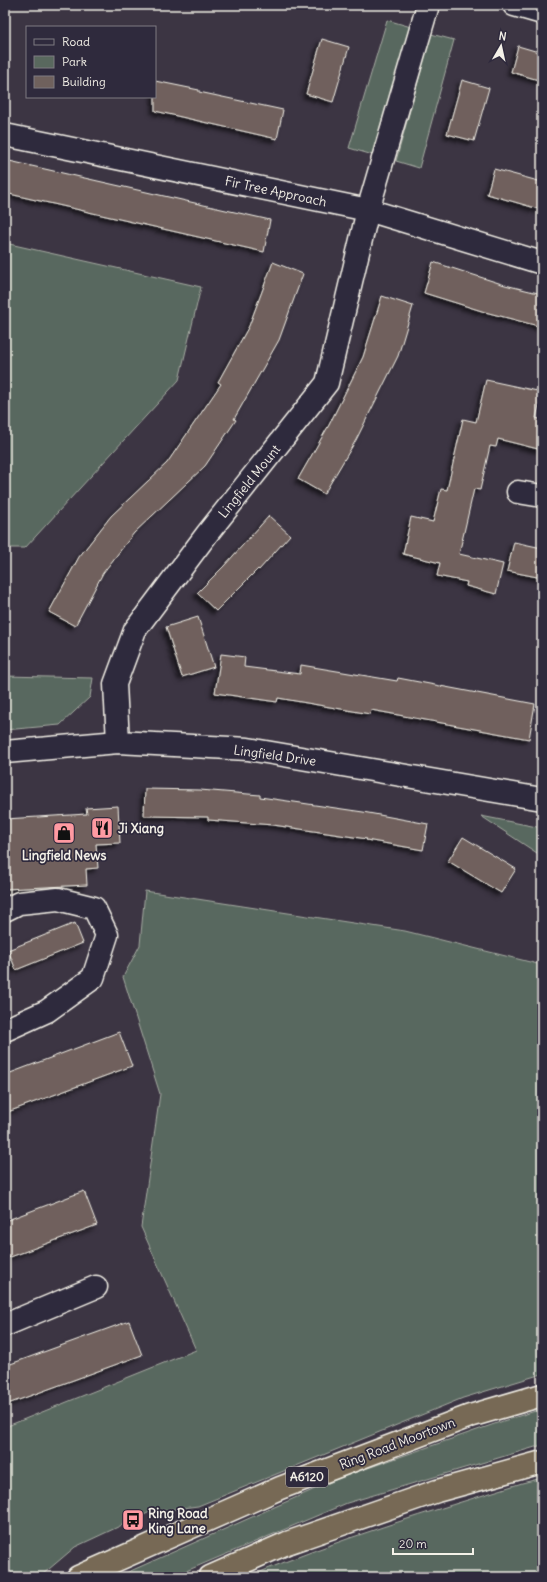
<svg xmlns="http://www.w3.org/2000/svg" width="547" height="1582" viewBox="0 0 547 1582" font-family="Delius,sans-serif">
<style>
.green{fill:#59685e;stroke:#a6aca3}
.building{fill:#6f615d;stroke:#f4f1e8;filter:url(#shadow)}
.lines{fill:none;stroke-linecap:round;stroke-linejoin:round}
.street-casing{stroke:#f4f1e8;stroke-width:25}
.highway-casing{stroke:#f4f1e8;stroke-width:25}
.street{stroke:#2f2a3d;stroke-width:22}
.highway{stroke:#776954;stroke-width:22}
.labels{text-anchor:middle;stroke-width:3.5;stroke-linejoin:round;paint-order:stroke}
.shield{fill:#2f2a3d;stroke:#b9b5b5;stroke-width:1}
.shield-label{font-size:12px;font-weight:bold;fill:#f4f1e8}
.street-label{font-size:13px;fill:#f4f1e8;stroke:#2f2a3d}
.poi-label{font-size:13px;font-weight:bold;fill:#f4f1e8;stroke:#2f2a3d;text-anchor:start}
</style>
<defs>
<filter id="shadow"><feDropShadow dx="-3.5" dy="3.5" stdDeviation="2" flood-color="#0009"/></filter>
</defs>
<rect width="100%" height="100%" fill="#3c3543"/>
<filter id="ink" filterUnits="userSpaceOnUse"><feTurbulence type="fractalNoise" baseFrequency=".025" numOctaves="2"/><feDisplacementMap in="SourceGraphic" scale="8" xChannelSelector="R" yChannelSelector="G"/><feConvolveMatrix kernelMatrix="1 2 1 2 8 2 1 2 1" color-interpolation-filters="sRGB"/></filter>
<g filter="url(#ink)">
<g class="green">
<polygon points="387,20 411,27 373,155 349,148"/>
<polygon points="431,34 454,40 419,168 396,161"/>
<polygon points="5,243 201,287 179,380 25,548 5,548"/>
<polygon points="5,676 93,678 90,697 60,725 5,730"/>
<polygon points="481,816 542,828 542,854 537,853"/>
<polygon points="145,891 405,931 542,965 542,1374 463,1398 198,1506 150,1512 75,1547 42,1575 36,1577 5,1577 5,1427 196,1350 141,1227 160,1094 123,977 140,945"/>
<polygon points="542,1409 542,1445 347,1503 172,1577 117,1577 342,1477 503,1421"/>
<path d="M542 1478V1577H248C337 1539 430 1512 522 1483Z"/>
</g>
<g class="building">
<polygon points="322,39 349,47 333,102 306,94"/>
<polygon points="518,46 542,53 542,81 511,72"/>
<polygon points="462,80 489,88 474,141 447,134"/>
<polygon points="155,81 199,90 199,92 283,110 277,139 155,111"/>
<polygon points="5,160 270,220 264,252 5,193"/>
<polygon points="494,169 542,182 542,210 487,194"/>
<polygon points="273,262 303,274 279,340 234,419 236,420 205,466 134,533 103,573 75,626 49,612 79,557 111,516 167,463 221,384 218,382 249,326"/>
<polygon points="433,262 505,285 542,294 542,327 485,312 424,293"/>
<polygon points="382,296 413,306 398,356 356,440 324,494 298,479 329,425 363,357"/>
<polygon points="486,380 542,392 536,418 542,420 542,450 498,439 496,447 490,446 480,490 474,489 459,554 503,564 496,594 466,586 467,582 437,576 440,563 403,554 411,517 433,522 441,489 447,490 463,419 476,422"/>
<polygon points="269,516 290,535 259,570 258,569 216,611 197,593 224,566"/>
<polygon points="514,542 542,548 542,578 507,571"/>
<polygon points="198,617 214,667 182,677 166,627"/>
<polygon points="221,654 245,657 244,667 300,674 301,665 397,681 398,678 535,704 529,739 371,710 370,714 278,698 277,702 215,693"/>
<polygon points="145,789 200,790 260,795 260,797 363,812 428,824 423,850 366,840 367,839 273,825 208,820 208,817 144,816"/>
<polygon points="118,806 120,843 96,844 98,868 86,869 87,885 5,889 5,819 87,814 86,808"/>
<polygon points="463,837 516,869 501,893 448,861"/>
<polygon points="75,923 83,943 16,970 8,950"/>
<polygon points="119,1032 132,1066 5,1113 5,1075"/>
<polygon points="84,1191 97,1225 5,1259 5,1221"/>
<polygon points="129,1321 142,1355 5,1405 5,1366"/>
</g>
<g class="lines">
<g class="street-casing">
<g id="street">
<polyline points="514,5 542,13"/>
<polyline points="5,135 368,210 542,263"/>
<polyline points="518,492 542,496"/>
<polyline points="118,742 115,684 135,630 207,534 327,383 368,210 428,5"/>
<polyline points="5,752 118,742 248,749 542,799"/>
<polyline points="5,910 19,903 58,899 94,908 107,935 93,978 47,1011 5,1030"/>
<polyline points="5,1325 96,1287"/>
</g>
</g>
<g class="highway-casing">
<g id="highway">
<polyline points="78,1577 280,1488 470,1416 542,1395"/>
<polyline points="210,1577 287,1543 437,1491 542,1462"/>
</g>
</g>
<use href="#street" class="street"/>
<use href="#highway" class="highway"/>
</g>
</g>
<defs>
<g id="restaurant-square" transform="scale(1.15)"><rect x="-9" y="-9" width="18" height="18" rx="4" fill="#ff9aa2" stroke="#2f2a3d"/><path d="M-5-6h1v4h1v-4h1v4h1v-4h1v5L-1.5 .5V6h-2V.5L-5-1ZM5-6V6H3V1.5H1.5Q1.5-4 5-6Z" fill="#111"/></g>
<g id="shop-square" transform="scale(1.15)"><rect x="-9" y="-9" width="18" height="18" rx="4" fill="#ff9aa2" stroke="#2f2a3d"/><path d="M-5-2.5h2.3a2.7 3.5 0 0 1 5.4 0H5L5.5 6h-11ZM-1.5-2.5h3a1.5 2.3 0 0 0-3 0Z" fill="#111"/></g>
<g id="bus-square" transform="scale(1.15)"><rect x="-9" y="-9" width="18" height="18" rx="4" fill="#ff9aa2" stroke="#2f2a3d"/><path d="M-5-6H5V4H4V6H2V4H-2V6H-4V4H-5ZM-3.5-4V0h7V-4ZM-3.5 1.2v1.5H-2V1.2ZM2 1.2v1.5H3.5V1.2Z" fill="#111"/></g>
</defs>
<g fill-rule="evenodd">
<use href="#restaurant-square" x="102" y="828"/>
<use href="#shop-square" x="64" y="833"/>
<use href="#bus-square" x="133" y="1520"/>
</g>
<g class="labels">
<rect class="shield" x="286" y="1467" width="42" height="20" rx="3"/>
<g class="shield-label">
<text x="307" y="1481">A6120</text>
</g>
<g class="street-label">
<text transform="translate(276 191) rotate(12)" y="5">Fir Tree Approach</text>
<text transform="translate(249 481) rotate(-51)" y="5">Lingfield Mount</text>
<text transform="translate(275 755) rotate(8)" y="5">Lingfield Drive</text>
<text transform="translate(397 1443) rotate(-21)" y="5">Ring Road Moortown</text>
</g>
<g class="poi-label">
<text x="118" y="833">Ji Xiang</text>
<text x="64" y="860" text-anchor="middle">Lingfield News</text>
<text x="148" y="1518">Ring Road<tspan x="148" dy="15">King Lane</tspan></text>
</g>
</g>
<rect width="547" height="1582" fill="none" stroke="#2f2a3d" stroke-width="20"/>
<rect x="10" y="10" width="527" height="1562" fill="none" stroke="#f4f1e8" stroke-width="1.5" filter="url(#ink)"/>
<rect x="26" y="26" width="130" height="72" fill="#2f2a3d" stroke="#7e7a81"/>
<rect x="34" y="39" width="20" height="6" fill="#2f2a3d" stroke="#7e7a81"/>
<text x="62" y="46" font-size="12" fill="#f4f1e8">Road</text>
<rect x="34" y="56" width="20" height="12" fill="#59685e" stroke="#7e7a81"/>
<text x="62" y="66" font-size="12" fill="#f4f1e8">Park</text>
<rect x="34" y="76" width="20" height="12" fill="#6f615d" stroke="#7e7a81"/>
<text x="62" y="86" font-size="12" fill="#f4f1e8">Building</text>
<g transform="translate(501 46) rotate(9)" stroke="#2f2a3d" stroke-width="3" paint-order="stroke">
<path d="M0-3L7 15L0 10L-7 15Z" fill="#f4f1e8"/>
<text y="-6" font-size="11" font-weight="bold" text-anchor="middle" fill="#f4f1e8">N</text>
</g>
<path d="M393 1548v6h80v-6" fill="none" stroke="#f4f1e8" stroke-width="2"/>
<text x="399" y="1548" font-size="12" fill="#f4f1e8" stroke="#2f2a3d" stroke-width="3" paint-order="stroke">20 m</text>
</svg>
